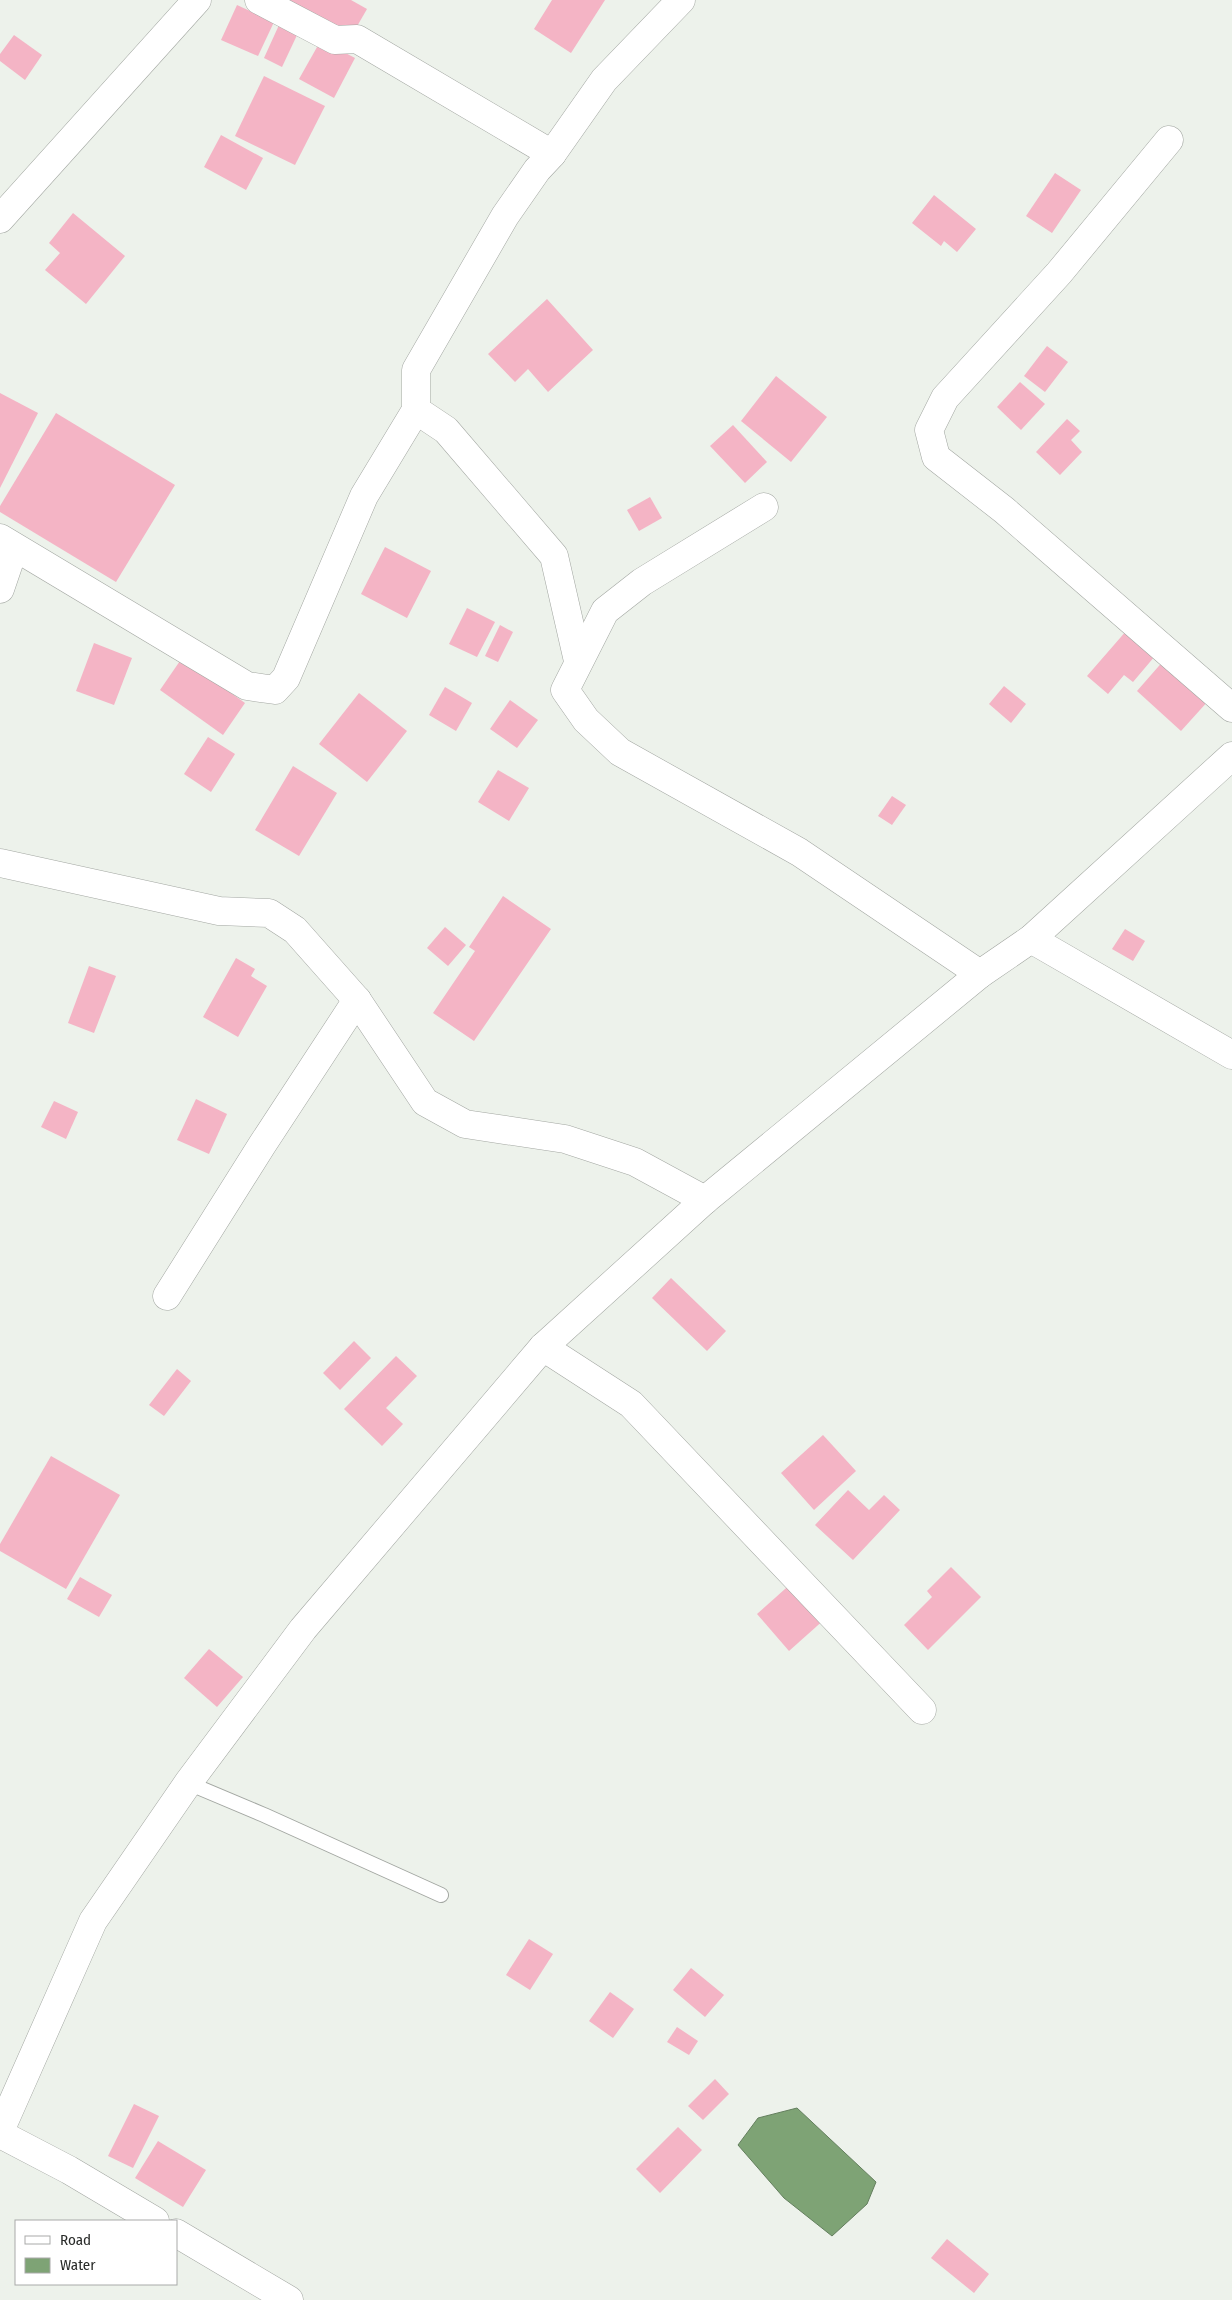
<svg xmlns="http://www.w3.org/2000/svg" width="1232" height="2300" viewBox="0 0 1232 2300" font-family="'Fira Sans Condensed',sans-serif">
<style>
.water{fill:#7ea375;stroke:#647f5e}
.building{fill:#f4b4c5}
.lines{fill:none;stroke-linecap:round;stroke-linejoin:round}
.lane-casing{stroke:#a3a7a2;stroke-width:16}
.street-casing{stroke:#a3a7a2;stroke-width:29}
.lane{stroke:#fff;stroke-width:14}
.street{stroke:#fff;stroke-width:28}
</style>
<rect width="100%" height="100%" fill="#edf2eb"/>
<polygon class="water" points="797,2108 876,2182 867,2204 832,2236 784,2198 738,2145 758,2118"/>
<g class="building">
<polygon points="289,0 351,0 367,9 352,35"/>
<polygon points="552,0 605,0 571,53 534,29"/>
<polygon points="237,5 274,22 258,56 221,40"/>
<polygon points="279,25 298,33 282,67 264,58"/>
<polygon points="14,35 42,55 25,80 0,61 0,54"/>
<polygon points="321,40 355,58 334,98 299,79"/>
<polygon points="264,76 325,106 295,165 235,136"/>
<polygon points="221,135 263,158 246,190 204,167"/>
<polygon points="1055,173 1081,190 1052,233 1026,216"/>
<polygon points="934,195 976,229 957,252 944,241 941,246 912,223"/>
<polygon points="73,213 125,256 86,304 45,270 60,253 49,243"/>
<polygon points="547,299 593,350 548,392 528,369 515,382 488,354"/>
<polygon points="1047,346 1068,362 1045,392 1024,376"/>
<polygon points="776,376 827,417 791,462 741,421"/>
<polygon points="1020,382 1045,404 1021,430 997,407"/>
<polygon points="0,393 38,413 0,488"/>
<polygon points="56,413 175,485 116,582 0,512 0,506"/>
<polygon points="1067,419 1080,431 1071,440 1082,452 1060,475 1036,452"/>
<polygon points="733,425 767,462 745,483 710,446"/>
<polygon points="650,497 662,518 639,531 627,510"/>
<polygon points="385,547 431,571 407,618 361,594"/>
<polygon points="467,608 495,622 477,657 449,644"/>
<polygon points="500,625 513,632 498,662 485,656"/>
<polygon points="1127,630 1155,656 1133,682 1124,675 1108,694 1087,676"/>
<polygon points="94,643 132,658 114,705 76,691"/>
<polygon points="182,658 245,703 223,735 160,690"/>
<polygon points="1165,659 1209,700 1181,731 1137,691"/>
<polygon points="1004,686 1026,704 1011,723 989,704"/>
<polygon points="445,687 472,703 456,731 429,715"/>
<polygon points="359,693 407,731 367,782 319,744"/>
<polygon points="510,700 538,720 517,748 490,729"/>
<polygon points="208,737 235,754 211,792 184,774"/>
<polygon points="293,766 337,793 299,856 255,830"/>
<polygon points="498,770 529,788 509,821 478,802"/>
<polygon points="892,796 906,805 892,825 878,816"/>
<polygon points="503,896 551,929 474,1041 433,1013 475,951 469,947"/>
<polygon points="445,927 466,945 448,966 427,948"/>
<polygon points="1125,929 1145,941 1133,961 1112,949"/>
<polygon points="236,958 255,969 251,976 267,986 238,1037 203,1017"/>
<polygon points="89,966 116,976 94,1033 68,1023"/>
<polygon points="196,1099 227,1114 209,1154 177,1140"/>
<polygon points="54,1101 78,1112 66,1139 41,1127"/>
<polygon points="671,1278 726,1331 707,1351 652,1298"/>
<polygon points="354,1341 371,1358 340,1390 323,1373"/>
<polygon points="396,1356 417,1376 386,1408 403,1424 382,1446 344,1409"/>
<polygon points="177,1369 191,1381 164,1416 149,1405"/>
<polygon points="823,1435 856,1471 814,1510 781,1473"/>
<polygon points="51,1456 120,1495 66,1589 0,1551 0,1544"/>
<polygon points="848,1490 869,1510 884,1495 900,1510 853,1560 815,1525"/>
<polygon points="951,1567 981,1597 928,1650 904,1625 932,1597 927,1591"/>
<polygon points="80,1577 112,1595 99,1617 67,1599"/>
<polygon points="794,1581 826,1618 789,1651 757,1614"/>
<polygon points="209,1649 243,1677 217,1707 184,1678"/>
<polygon points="529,1939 553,1954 530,1990 506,1975"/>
<polygon points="691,1968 724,1995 705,2017 673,1990"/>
<polygon points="610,1992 634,2009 613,2038 589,2021"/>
<polygon points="677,2027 698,2041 689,2055 667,2042"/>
<polygon points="715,2079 729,2094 703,2120 688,2106"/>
<polygon points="134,2104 159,2116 133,2168 108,2156"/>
<polygon points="678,2127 702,2150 660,2193 636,2169"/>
<polygon points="158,2141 206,2170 183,2207 135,2178"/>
<polygon points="947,2239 989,2274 974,2293 931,2258"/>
</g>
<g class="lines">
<g class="lane-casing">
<polyline id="lane" points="188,1783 264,1815 441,1895"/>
</g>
<g class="street-casing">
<g id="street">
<polyline points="1169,140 1059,273 945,398 929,430 936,457 1004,510 1232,708"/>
<polyline points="552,154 604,80 681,0"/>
<polyline points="0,219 197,0"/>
<polyline points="416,410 446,430 554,556 578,661"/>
<polyline points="764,507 642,582 605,611 565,690 586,720 620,752 799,852 980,974"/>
<polyline points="0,538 247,686 275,690 286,678 364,496 416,410 416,370 505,216 537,170 552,154 357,39 335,40 259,0"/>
<polyline points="0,589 14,548"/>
<polyline points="0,863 219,911 269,913 295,930 357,1000 425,1102 465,1124 565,1139 635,1162 705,1200"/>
<polyline points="1031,939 1232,1055"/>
<polyline points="167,1296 262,1145 357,1000"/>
<polyline points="543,1347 631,1404 922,1710"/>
<polyline points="0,2131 93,1921 188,1783 303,1629 543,1347 705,1200 980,974 1031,939 1232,756"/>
<polyline points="0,2134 69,2170 155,2221"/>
<polyline points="176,2233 289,2300"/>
</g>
</g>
<use href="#lane" class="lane"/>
<use href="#street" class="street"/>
</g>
<rect x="15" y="2220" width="162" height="65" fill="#ffffff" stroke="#a9aaa9"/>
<rect x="25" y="2236" width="25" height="8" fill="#ffffff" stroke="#a9aaa9"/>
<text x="60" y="2245" font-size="15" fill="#292b29">Road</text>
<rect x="25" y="2258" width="25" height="15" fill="#7ea375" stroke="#a9aaa9"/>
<text x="60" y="2270" font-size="15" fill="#292b29">Water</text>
</svg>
